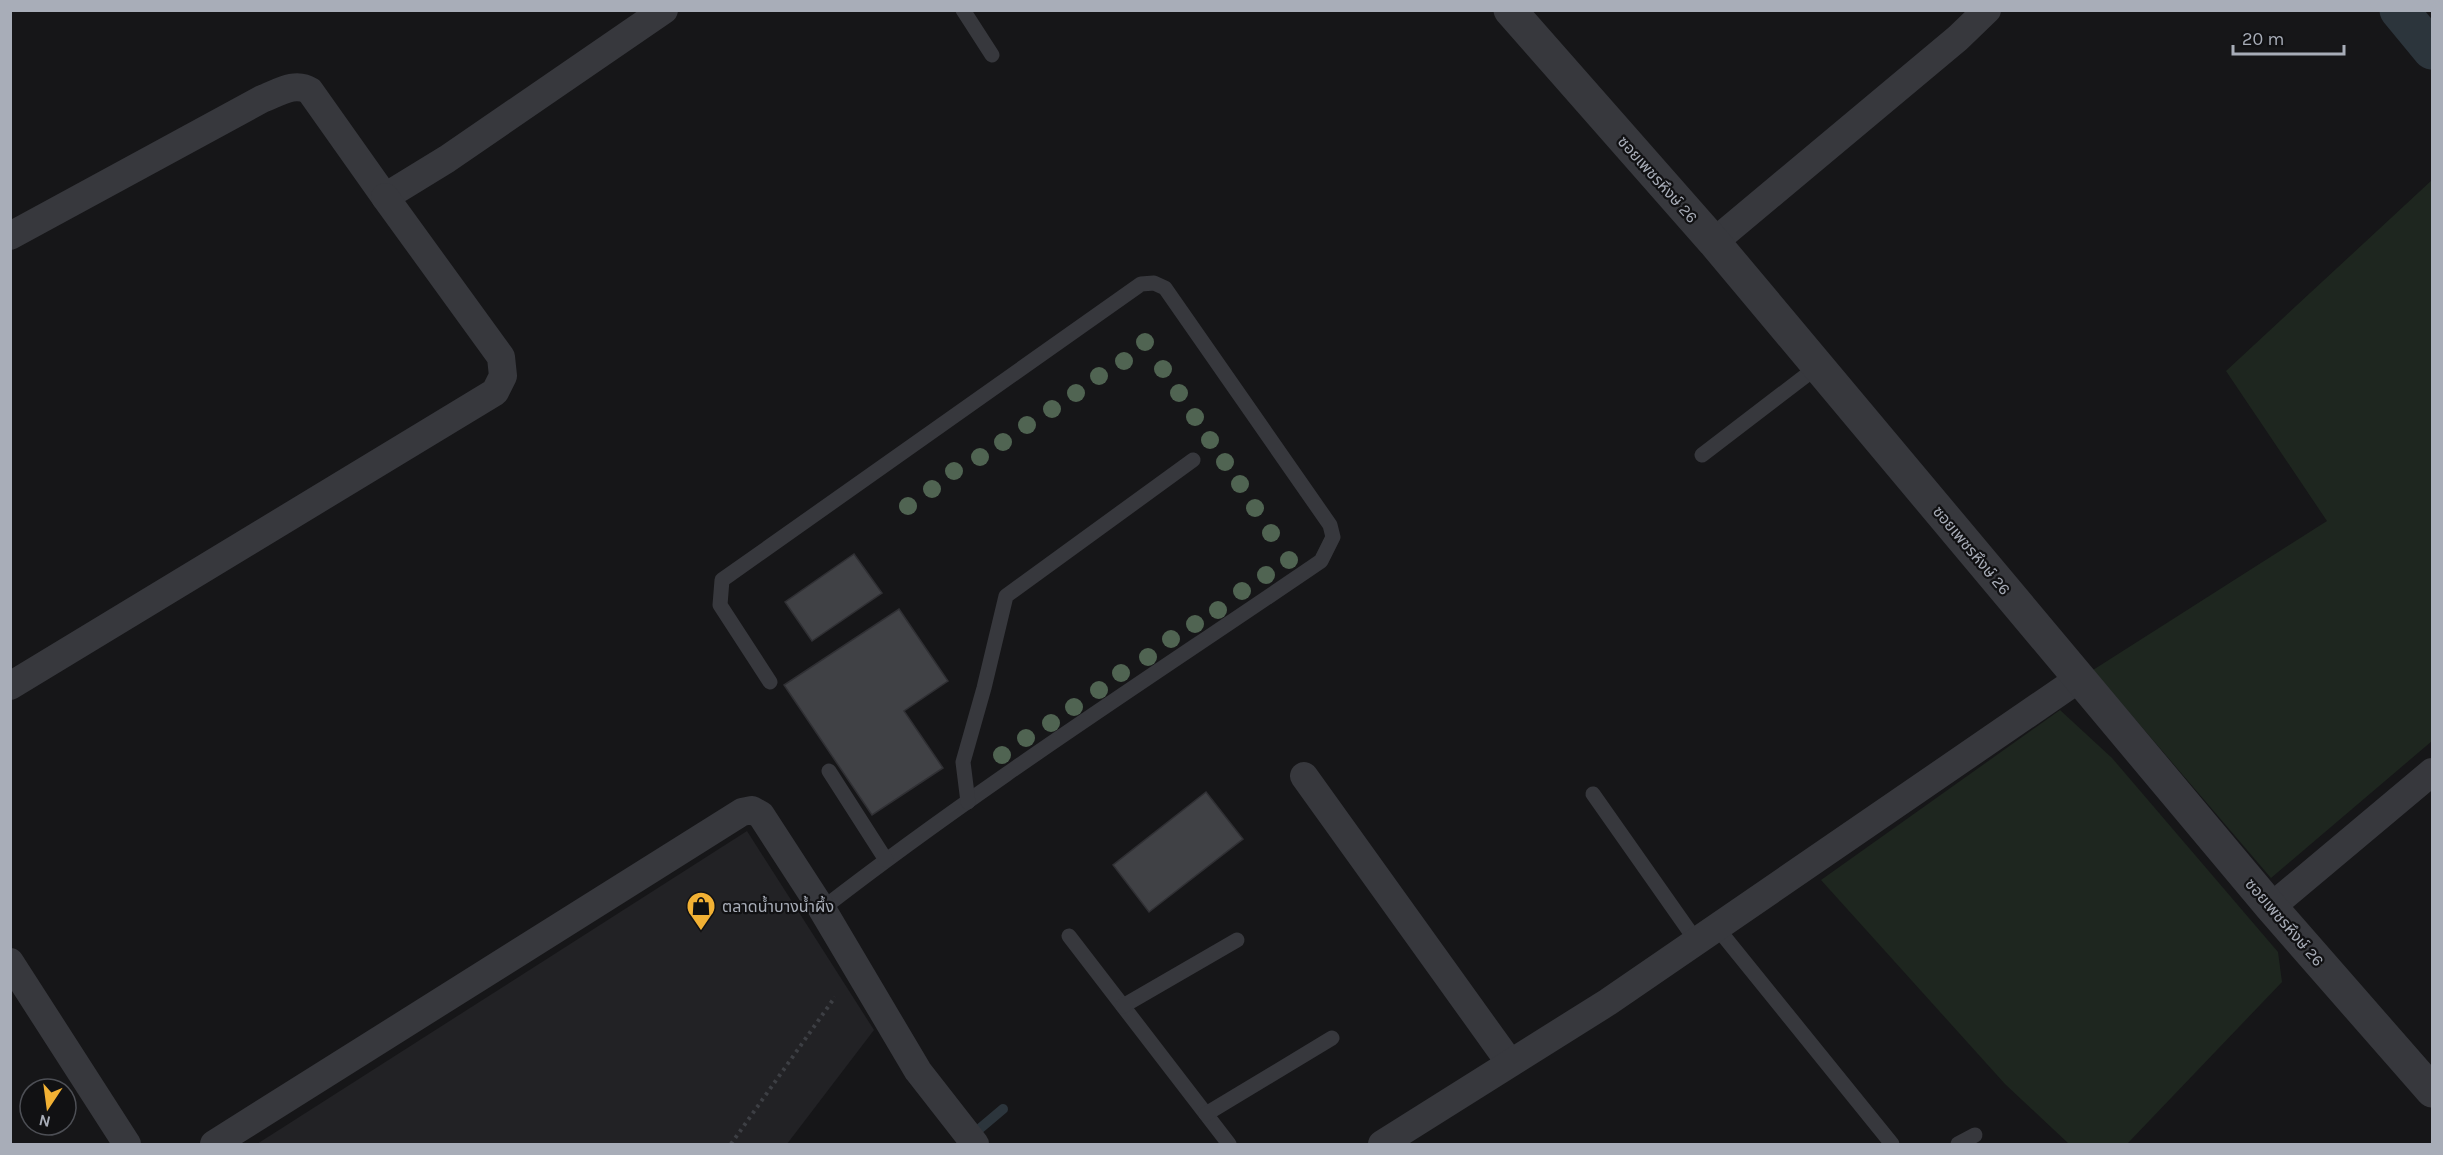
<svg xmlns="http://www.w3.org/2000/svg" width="2443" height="1155" viewBox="0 0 2443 1155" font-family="Karla,'Noto Sans Thai',sans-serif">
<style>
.built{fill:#222225}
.green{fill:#1e261f}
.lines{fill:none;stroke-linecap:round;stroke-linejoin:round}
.stream{stroke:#2c353c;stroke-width:10}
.canal{stroke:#2c353c;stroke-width:39}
.building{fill:#404145;stroke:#303034;stroke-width:1.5}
.path{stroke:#3d3f44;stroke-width:4;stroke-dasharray:3 4.5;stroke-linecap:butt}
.service{stroke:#37383d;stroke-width:15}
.minor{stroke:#37383d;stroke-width:28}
.tertiary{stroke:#37383d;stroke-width:33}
.tree{fill:#506452}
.labels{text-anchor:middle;stroke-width:4.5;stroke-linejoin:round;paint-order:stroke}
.street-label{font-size:16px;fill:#a8adb8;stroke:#111113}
.poi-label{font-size:16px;fill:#a8adb8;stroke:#111113;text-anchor:start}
</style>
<rect width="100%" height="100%" fill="#161618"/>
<polygon class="built" points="747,831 874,1030 787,1144 257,1144"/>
<g class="green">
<polygon points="2432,180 2432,741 2271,878 2093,670 2327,521 2226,371"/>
<polygon points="2060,710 2112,758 2278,952 2282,982 2127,1144 2069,1144 2005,1084 1821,880"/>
</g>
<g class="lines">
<polyline class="stream" points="971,1136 1003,1109"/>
<polyline class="canal" points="2399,10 2432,50"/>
</g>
<g class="building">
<polygon points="854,554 882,593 812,641 785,602"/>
<polygon points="899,609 948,681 904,711 943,768 872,815 784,685"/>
<polygon points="1206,792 1243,839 1149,912 1113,865"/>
</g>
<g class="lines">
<polyline class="path" points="731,1144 835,997"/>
<g class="service">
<polyline points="963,10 992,55"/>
<polyline points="1702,455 1817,367"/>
<path d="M770 682 720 605 722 580 1141 284 1154 283 1165 288 1330 525 1333 537 1321 561C1154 675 982 785 822 909"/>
<polyline points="829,771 886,860"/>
<polyline points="1593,794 1697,942"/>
<polyline points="968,802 963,762 984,688 1006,596 1193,460"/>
<polyline points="1718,929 1892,1144"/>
<polyline points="1069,936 1229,1144"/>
<polyline points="1123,1006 1237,940"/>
<polyline points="1206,1114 1332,1038"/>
<polyline points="1958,1144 1975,1135"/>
</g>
<g class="minor">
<path d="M10 236 262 99C278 93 295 81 310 91L385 197 447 159 664 10"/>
<polyline points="1714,242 1958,38 1987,10"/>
<polyline points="10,686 495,392 503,376 501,357 385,197"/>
<polyline points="1304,776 1510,1063"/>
<polyline points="2271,907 2432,772"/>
<polyline points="10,962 127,1144"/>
<polyline points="214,1144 742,812 752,810 761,815 822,909 918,1071 975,1144"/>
<polyline points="1382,1144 1608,1002 2080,678"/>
</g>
<polyline class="tertiary" points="1510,10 1714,242 2271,907 2432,1091"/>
</g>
<g class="tree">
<circle cx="1145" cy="342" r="9"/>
<circle cx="1124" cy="361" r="9"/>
<circle cx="1163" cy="369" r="9"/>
<circle cx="1099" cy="376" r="9"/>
<circle cx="1076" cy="393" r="9"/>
<circle cx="1179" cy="393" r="9"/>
<circle cx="1052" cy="409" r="9"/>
<circle cx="1195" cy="417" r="9"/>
<circle cx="1027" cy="425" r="9"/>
<circle cx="1210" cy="440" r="9"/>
<circle cx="1003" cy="442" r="9"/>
<circle cx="980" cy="457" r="9"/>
<circle cx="1225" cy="462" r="9"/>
<circle cx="954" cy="471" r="9"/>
<circle cx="1240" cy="484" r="9"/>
<circle cx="932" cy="489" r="9"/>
<circle cx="908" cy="506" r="9"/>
<circle cx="1255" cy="508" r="9"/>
<circle cx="1271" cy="533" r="9"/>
<circle cx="1289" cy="560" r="9"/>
<circle cx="1266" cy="575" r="9"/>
<circle cx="1242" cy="591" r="9"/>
<circle cx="1218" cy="610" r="9"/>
<circle cx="1195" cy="624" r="9"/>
<circle cx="1171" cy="639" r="9"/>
<circle cx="1148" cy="657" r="9"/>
<circle cx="1121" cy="673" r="9"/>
<circle cx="1099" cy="690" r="9"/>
<circle cx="1074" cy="707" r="9"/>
<circle cx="1051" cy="723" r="9"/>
<circle cx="1026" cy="738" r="9"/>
<circle cx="1002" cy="755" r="9"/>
</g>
<defs>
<g id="shop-pin" transform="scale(1.5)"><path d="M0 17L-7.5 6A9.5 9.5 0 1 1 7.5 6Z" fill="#f2b134" stroke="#111113"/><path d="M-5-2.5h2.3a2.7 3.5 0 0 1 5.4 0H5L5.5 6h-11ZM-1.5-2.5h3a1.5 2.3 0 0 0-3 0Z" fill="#111"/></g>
</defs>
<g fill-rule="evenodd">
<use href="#shop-pin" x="701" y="906"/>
</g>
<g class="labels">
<g class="street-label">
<text transform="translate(1658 179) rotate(48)" y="6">ซอยเพชรหึงษ์ 26</text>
<text transform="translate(1972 550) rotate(50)" y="6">ซอยเพชรหึงษ์ 26</text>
<text transform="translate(2285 922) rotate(49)" y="6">ซอยเพชรหึงษ์ 26</text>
</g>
<g class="poi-label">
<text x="722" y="912">ตลาดน้ำบางน้ำผึ้ง</text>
</g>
</g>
<rect width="2443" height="1155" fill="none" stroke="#a8adb8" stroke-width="24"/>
<g transform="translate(48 1107) rotate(193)"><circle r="28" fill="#111113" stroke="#4d4f55" stroke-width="1.5"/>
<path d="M0-4.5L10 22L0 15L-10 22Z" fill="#f2b134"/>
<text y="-9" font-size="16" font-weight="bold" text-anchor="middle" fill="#a8adb8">N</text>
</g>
<path d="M2233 45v9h111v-9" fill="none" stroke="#a8adb8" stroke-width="3"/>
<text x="2242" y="45" font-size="18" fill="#a8adb8" stroke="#111113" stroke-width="4.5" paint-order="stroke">20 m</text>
</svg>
